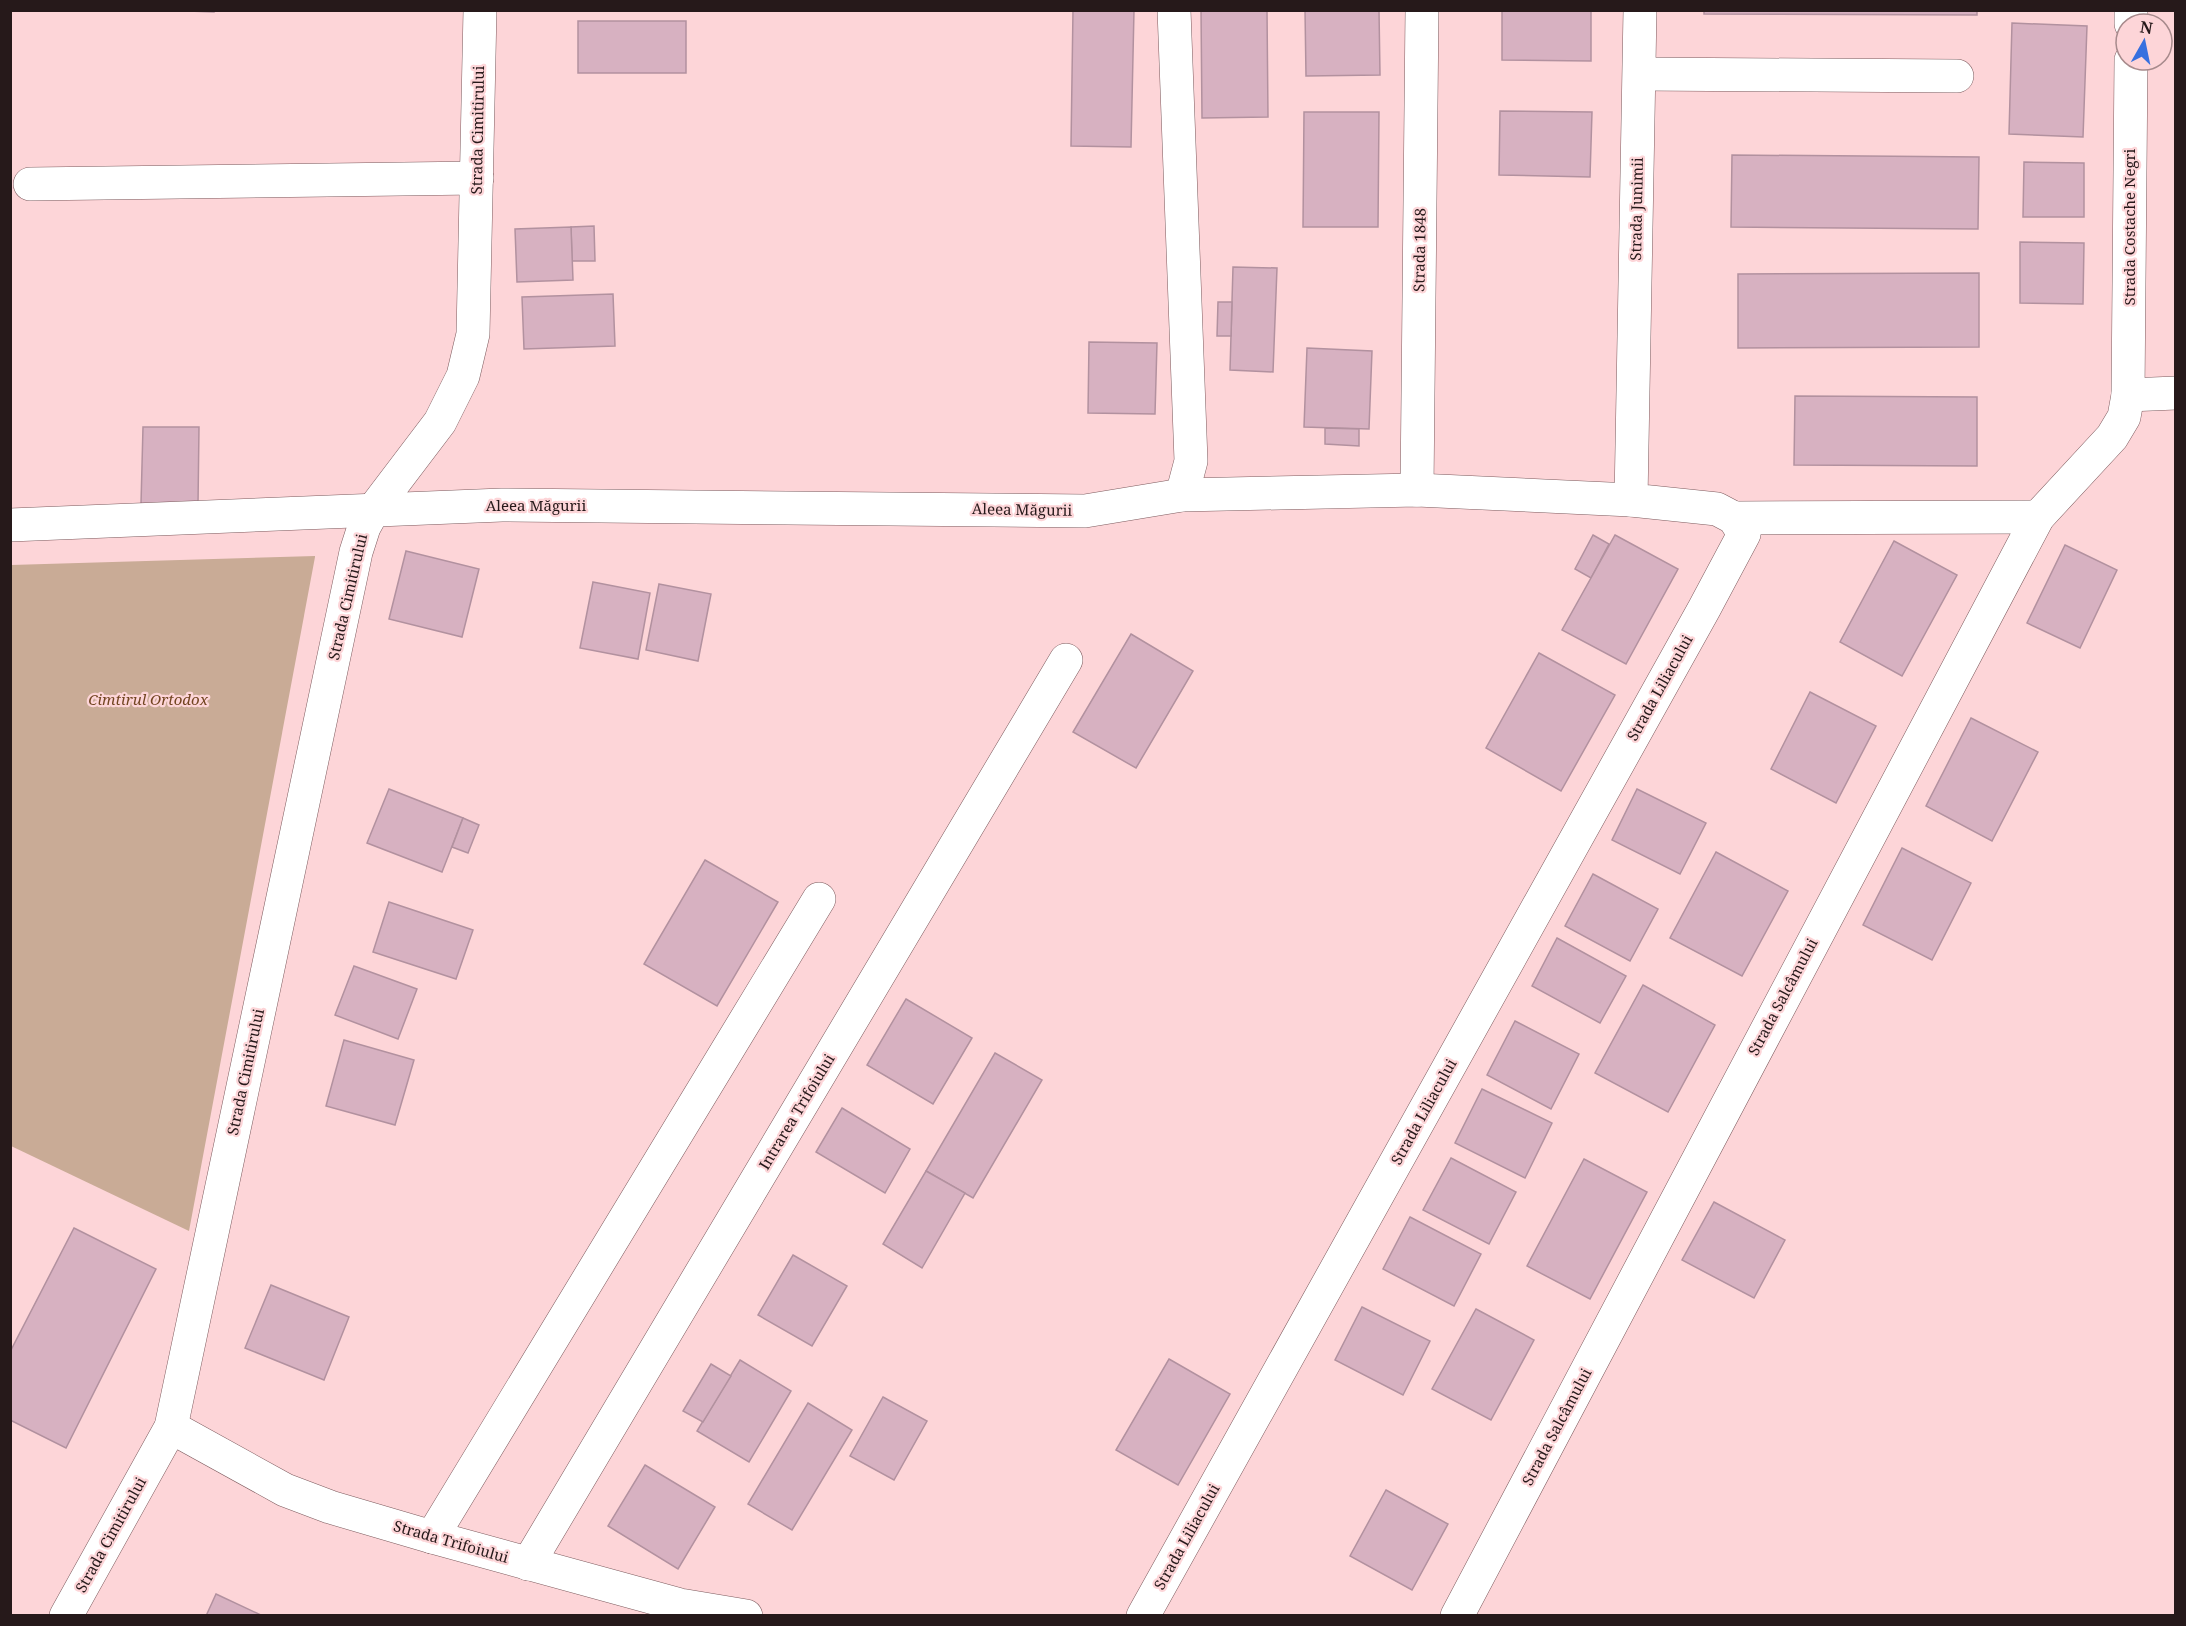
<svg xmlns="http://www.w3.org/2000/svg" width="2186" height="1626" viewBox="0 0 2186 1626" font-family="'Noto Serif',serif">
<style>
.green{fill:#c9ab96}
.building{fill:#d7b1c1;stroke:#b2919f;stroke-width:1.5}
.lines{fill:none;stroke-linecap:round;stroke-linejoin:round}
.minor-casing{stroke:#7d5b5e;stroke-width:34}
.minor{stroke:#fff;stroke-width:33}
.labels{text-anchor:middle;stroke-width:4.5;stroke-linejoin:round;paint-order:stroke}
.street-label{font-size:15px;fill:#26191a;stroke:#fdd5d8}
.park-label{font-size:15px;font-style:italic;fill:#724521;stroke:#fdd5d8}
</style>
<rect width="100%" height="100%" fill="#fdd5d8"/>
<polygon class="green" points="315,556 315,557 189,1231 11,1146 11,565"/>
<g class="building">
<polygon points="161,10 214,10 214,12"/>
<polygon points="1073,10 1134,10 1131,147 1071,146"/>
<polygon points="1201,10 1267,10 1268,117 1202,118"/>
<polygon points="1305,10 1379,10 1380,75 1306,76"/>
<polygon points="1502,10 1591,10 1591,61 1502,60"/>
<polygon points="1704,10 1977,10 1977,15 1704,14"/>
<rect x="578" y="21" width="108" height="52"/>
<polygon points="2012,23 2087,26 2083,137 2009,134"/>
<polygon points="1500,111 1592,112 1590,177 1499,175"/>
<polygon points="1304,112 1379,112 1378,227 1303,227"/>
<polygon points="1732,155 1979,157 1978,229 1731,227"/>
<polygon points="2024,162 2084,163 2084,217 2023,217"/>
<polygon points="594,226 595,261 572,261 571,227"/>
<polygon points="571,227 573,280 517,282 515,229"/>
<polygon points="2020,242 2084,243 2083,304 2020,303"/>
<polygon points="1233,267 1277,268 1273,372 1230,370"/>
<polygon points="1979,273 1979,347 1738,348 1738,274"/>
<polygon points="613,294 615,346 524,349 522,297"/>
<polygon points="1218,302 1232,302 1231,336 1217,336"/>
<polygon points="1089,342 1157,343 1155,414 1088,413"/>
<polygon points="1307,348 1372,351 1369,429 1304,427"/>
<polygon points="1795,396 1977,397 1977,466 1794,465"/>
<polygon points="143,427 199,427 198,505 141,504"/>
<polygon points="1325,428 1359,429 1359,446 1325,444"/>
<polygon points="1593,535 1609,544 1591,578 1575,569"/>
<polygon points="1615,535 1678,569 1626,664 1562,630"/>
<polygon points="1894,541 1957,575 1902,676 1840,642"/>
<polygon points="2065,545 2117,570 2080,648 2027,623"/>
<polygon points="406,551 479,569 462,637 389,619"/>
<polygon points="593,582 650,593 638,659 580,648"/>
<polygon points="659,584 711,594 698,661 646,650"/>
<polygon points="1131,634 1193,671 1136,768 1073,732"/>
<polygon points="1539,653 1615,695 1561,791 1486,748"/>
<polygon points="1810,692 1876,726 1836,803 1771,769"/>
<polygon points="1971,718 2038,752 1992,841 1926,806"/>
<polygon points="389,789 463,818 442,872 367,843"/>
<polygon points="1637,789 1706,823 1680,874 1612,840"/>
<polygon points="463,818 479,825 468,853 452,847"/>
<polygon points="1902,848 1971,883 1932,960 1863,925"/>
<polygon points="1716,852 1788,891 1742,976 1670,938"/>
<polygon points="705,860 778,902 717,1006 644,964"/>
<polygon points="1593,874 1658,909 1630,961 1565,926"/>
<polygon points="389,902 473,930 456,979 373,952"/>
<polygon points="1557,938 1626,976 1600,1023 1532,986"/>
<polygon points="354,966 417,989 398,1039 335,1015"/>
<polygon points="1643,985 1715,1025 1668,1112 1595,1073"/>
<polygon points="906,999 972,1038 933,1104 867,1065"/>
<polygon points="1515,1021 1579,1054 1551,1109 1487,1075"/>
<polygon points="344,1040 414,1060 395,1125 326,1106"/>
<polygon points="995,1053 1042,1080 973,1198 926,1171"/>
<polygon points="1482,1089 1552,1123 1525,1178 1455,1143"/>
<polygon points="842,1108 910,1149 885,1193 816,1152"/>
<polygon points="1451,1158 1516,1192 1489,1244 1423,1210"/>
<polygon points="1584,1159 1647,1192 1590,1299 1527,1266"/>
<polygon points="926,1171 965,1193 922,1268 883,1244"/>
<polygon points="1714,1202 1785,1240 1754,1298 1682,1260"/>
<polygon points="1410,1217 1481,1254 1454,1306 1383,1269"/>
<polygon points="74,1228 156,1269 66,1448 10,1420 10,1352"/>
<polygon points="793,1255 847,1286 812,1346 758,1315"/>
<polygon points="271,1285 349,1317 324,1380 245,1348"/>
<polygon points="1362,1307 1430,1341 1403,1395 1335,1360"/>
<polygon points="1476,1309 1534,1340 1491,1420 1432,1389"/>
<polygon points="1169,1359 1230,1394 1178,1485 1116,1450"/>
<polygon points="740,1360 791,1391 749,1462 697,1431"/>
<polygon points="711,1364 731,1376 703,1422 683,1411"/>
<polygon points="883,1397 927,1421 894,1480 850,1456"/>
<polygon points="808,1403 852,1430 792,1530 748,1504"/>
<polygon points="645,1465 715,1507 678,1569 608,1526"/>
<polygon points="1386,1490 1448,1524 1412,1590 1350,1556"/>
<polygon points="216,1594 263,1616 206,1616"/>
</g>
<g class="lines">
<g class="minor-casing">
<g id="minor">
<polyline points="1174,10 1191,461 1182,495"/>
<polyline points="2131,10 2131,24"/>
<polyline points="1640,74 1957,76"/>
<polyline points="30,184 477,178"/>
<polyline points="2128,395 2176,393"/>
<polyline points="1417,490 1422,10"/>
<polyline points="1734,518 2038,517"/>
<polyline points="10,525 502,505 1085,511 1182,495 1417,490 1631,500"/>
<polyline points="171,1427 285,1490 330,1507 432,1537 680,1605 746,1616"/>
<polyline points="432,1537 819,899"/>
<polyline points="528,1564 1066,660"/>
<polyline points="66,1616 171,1427 356,552 364,527 374,509 440,422 463,376 473,334 480,10"/>
<polyline points="1143,1616 1704,609 1744,534 1734,518 1717,509 1631,500 1640,10"/>
<polyline points="1457,1616 2038,517 2112,437 2124,417 2128,395 2131,60"/>
</g>
</g>
<use href="#minor" class="minor"/>
</g>
<g class="labels">
<g class="street-label">
<text transform="translate(478 130) rotate(-89)" y="5">Strada Cimitirului</text>
<text transform="translate(1637 209) rotate(-89)" y="5">Strada Junimii</text>
<text transform="translate(2130 227) rotate(-90)" y="5">Strada Costache Negri</text>
<text transform="translate(1420 250) rotate(-89)" y="5">Strada 1848</text>
<text x="536" y="511">Aleea Măgurii</text>
<text transform="translate(1022 510) rotate(1)" y="5">Aleea Măgurii</text>
<text transform="translate(348 597) rotate(-77)" y="5">Strada Cimitirului</text>
<text transform="translate(1660 688) rotate(-61)" y="5">Strada Liliacului</text>
<text transform="translate(1783 997) rotate(-62)" y="5">Strada Salcâmului</text>
<text transform="translate(246 1072) rotate(-78)" y="5">Strada Cimitirului</text>
<text transform="translate(797 1112) rotate(-59)" y="5">Intrarea Trifoiului</text>
<text transform="translate(1424 1112) rotate(-61)" y="5">Strada Liliacului</text>
<text transform="translate(1557 1427) rotate(-62)" y="5">Strada Salcâmului</text>
<text transform="translate(111 1535) rotate(-61)" y="5">Strada Cimitirului</text>
<text transform="translate(1187 1537) rotate(-61)" y="5">Strada Liliacului</text>
<text transform="translate(451 1542) rotate(16)" y="5">Strada Trifoiului</text>
</g>
<g class="park-label">
<text x="148" y="705">Cimtirul Ortodox</text>
</g>
</g>
<rect width="2186" height="1626" fill="none" stroke="#26191a" stroke-width="24"/>
<g transform="translate(2144 42) rotate(9)"><circle r="28" fill="#fdd5d8" stroke="#a78a8c" stroke-width="1.5"/>
<path d="M0-4.5L10 22L0 15L-10 22Z" fill="#3770df"/>
<text y="-9" font-size="16" font-weight="bold" text-anchor="middle" fill="#26191a">N</text>
</g>
</svg>
